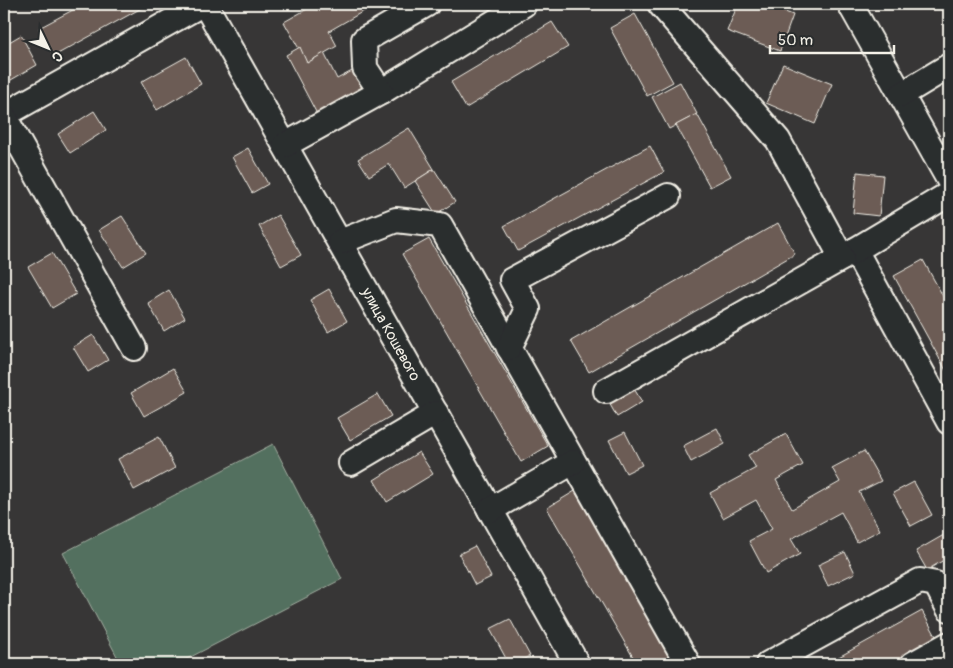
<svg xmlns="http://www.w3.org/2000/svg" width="953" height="668" viewBox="0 0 953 668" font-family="Pangolin,sans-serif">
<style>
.green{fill:#536f5e;stroke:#a4b0a3}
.building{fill:#6c5c55;stroke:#f4f1e8}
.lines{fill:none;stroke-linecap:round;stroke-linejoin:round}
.minor-casing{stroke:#f4f1e8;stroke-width:28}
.minor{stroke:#2a2d2e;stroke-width:24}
.labels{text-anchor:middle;stroke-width:4;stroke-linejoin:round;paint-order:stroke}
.street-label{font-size:15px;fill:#f4f1e8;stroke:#2a2d2e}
</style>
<rect width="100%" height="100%" fill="#373636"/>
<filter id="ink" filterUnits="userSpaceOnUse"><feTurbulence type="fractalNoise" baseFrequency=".02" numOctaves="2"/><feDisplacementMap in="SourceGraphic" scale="10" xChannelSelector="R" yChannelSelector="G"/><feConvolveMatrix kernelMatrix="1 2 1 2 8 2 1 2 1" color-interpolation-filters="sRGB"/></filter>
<g filter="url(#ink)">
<polygon class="green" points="273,444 342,579 177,664 121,664 63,553"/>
<g class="building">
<polygon points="84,4 147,4 147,5 54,56 39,28"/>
<polygon points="316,4 376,4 329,31 337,46 307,63 284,22"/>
<polygon points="738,4 764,4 793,15 780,51 727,31"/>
<polygon points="635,14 673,82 647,96 610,28"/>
<polygon points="552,22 568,47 466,108 451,82"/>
<polygon points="21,35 37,65 4,84 4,45"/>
<polygon points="300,47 307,63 324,53 337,79 354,70 364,89 317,114 286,55"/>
<polygon points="186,57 201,84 157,110 141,82"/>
<polygon points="783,64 832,84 815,124 766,103"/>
<polygon points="680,82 697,114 669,129 652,97"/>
<polygon points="94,111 106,130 70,153 58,134"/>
<polygon points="697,114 731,176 710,187 676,125"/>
<polygon points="409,128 434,169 404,188 389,164 369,176 358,159"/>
<polygon points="650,146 664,172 518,251 504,226"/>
<polygon points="248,148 268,184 252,193 232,157"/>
<polygon points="434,169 455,202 436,214 415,181"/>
<polygon points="857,172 883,175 879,216 853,213"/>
<polygon points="278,215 301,255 281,266 259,226"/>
<polygon points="122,216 146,253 123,267 99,230"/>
<polygon points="778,223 795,254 589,372 571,341"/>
<polygon points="429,239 548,446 521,462 402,254"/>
<polygon points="52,253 76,294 52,308 28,267"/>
<polygon points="923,260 949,307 949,376 894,276"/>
<polygon points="329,289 347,321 328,332 310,300"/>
<polygon points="169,290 185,318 164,331 148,303"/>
<polygon points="93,335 108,360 88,372 73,347"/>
<polygon points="173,368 187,392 144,416 131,393"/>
<polygon points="633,387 642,402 617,417 608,401"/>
<polygon points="378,394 391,416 350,440 337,418"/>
<polygon points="717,428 725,444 691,462 683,446"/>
<polygon points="625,432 642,465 626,473 609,440"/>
<polygon points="786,434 803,465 776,480 792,509 840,482 832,468 864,451 881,481 859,492 880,530 857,542 841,512 791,539 800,554 766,573 749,541 772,529 756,500 723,518 710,493 756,468 748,455"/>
<polygon points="159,437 175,468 134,490 118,459"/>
<polygon points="419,452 433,474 387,502 374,480"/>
<polygon points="914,482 932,515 911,526 893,493"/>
<polygon points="575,491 675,664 637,664 547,508"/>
<polygon points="949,532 949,557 927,570 916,551"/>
<polygon points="475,546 491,577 475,585 459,554"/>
<polygon points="845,552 855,573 828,586 818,565"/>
<polygon points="922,611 937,638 891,664 826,664"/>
<polygon points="510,619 530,656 514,664 509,664 490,629"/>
</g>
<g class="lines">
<g class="minor-casing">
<g id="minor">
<path id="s1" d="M205 4 577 664"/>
<polyline points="850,4 949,180"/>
<polyline points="381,92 524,4"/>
<polyline points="901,95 949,66"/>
<polyline points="4,115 202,4"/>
<polyline points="4,116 134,348"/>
<polyline points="285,145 381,92 365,68 364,40 427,4"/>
<polyline points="340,242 396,220 440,225 688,664"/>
<polyline points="855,250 949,422"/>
<polyline points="842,258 949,194"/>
<polyline points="509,348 528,309 512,280 668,196"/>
<polyline points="606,391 842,258 778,140 660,4"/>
<polyline points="351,463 436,413"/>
<polyline points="490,510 573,462"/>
<polyline points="768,664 920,581 936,584 949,609"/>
<polyline points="913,664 949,644"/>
</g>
</g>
<use href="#minor" class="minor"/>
</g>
</g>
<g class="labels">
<g class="street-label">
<text dy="5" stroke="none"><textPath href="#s1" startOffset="379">улица Кошевого</textPath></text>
</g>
</g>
<rect width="953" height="668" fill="none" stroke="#2a2d2e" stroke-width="20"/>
<rect x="10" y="10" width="933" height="648" fill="none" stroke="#f4f1e8" stroke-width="2" filter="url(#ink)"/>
<g transform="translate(48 48) rotate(133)" stroke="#2a2d2e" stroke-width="4" paint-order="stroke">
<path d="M0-4L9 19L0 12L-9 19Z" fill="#f4f1e8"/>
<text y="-8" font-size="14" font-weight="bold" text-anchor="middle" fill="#f4f1e8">С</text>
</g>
<path d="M770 45v8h124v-8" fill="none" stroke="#f4f1e8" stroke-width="2.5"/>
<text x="778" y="45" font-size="15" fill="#f4f1e8" stroke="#2a2d2e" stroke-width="4" paint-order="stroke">50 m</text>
</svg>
